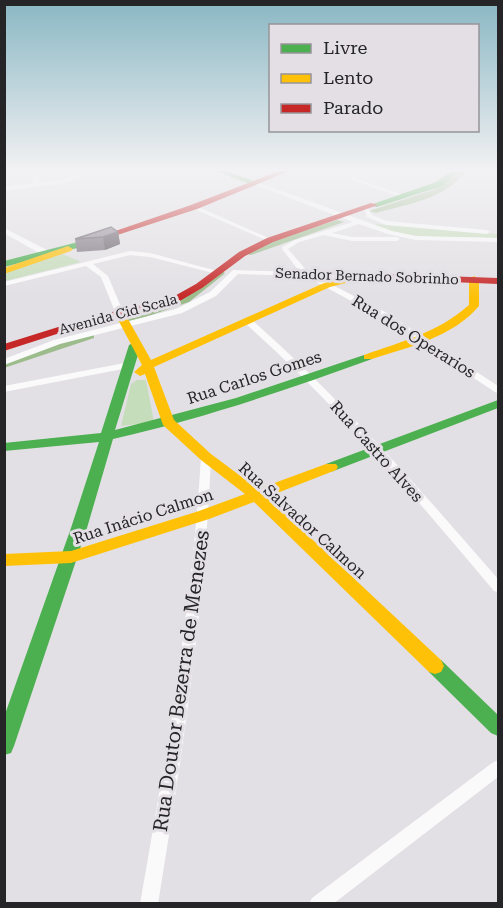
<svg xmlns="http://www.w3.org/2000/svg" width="503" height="908" viewBox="0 0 503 908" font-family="'Roboto Serif',serif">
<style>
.green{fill:#c6ddbb}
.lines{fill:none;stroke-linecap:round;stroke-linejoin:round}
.canal{fill:#9cbc8c;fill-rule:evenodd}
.street{fill:#fbfafb;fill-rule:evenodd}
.fast{fill:#4caf50;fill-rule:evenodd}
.slow{fill:#ffc107;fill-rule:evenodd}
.jam{fill:#c62828;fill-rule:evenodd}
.wall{fill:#7f7783}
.shaded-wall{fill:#68616a}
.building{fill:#948a98;stroke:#68616a;stroke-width:1.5}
.labels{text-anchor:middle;stroke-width:6;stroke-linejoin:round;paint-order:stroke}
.far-street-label{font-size:14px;fill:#252426;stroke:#e3dfe5}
.street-label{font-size:16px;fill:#252426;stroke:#e3dfe5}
.near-street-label{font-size:20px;fill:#252426;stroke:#e3dfe5}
</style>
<rect width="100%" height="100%" fill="#e2e0e4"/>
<g class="green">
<path d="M376 224 497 234V238C460 236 410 241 375 227Z"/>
<polygon points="63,254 81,262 5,281 4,272"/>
<polygon points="137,380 146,380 154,422 121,426 131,384"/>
</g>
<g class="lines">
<g class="canal">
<path d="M458 171H466C446 199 407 204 376 213L369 211 433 190 453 177Z"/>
<polygon points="337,220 344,222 251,255 243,253 270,241"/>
<polygon points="220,270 225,273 223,275 189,302 134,321 130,322 125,319 181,298"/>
<polygon points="90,333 94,334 94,338 4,368 4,361"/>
</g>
<g class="street">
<polygon points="35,171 41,171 38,183 64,179 96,171 105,171 64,183 4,191 4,187 31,184"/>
<polygon points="349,177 353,177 406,196 401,197 349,179"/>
<polygon points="253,182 257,182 392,231 416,236 498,238 498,242 416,240 388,234 359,224 332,233 352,237 397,237 400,239 397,241 352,241 324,235 299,242 288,249 308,272 366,274 367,276 363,278 317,277 387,313 498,386 498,393 495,392 381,317 305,276 238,274 216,296 182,313 60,344 4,365 4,359 54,340 176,309 210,292 233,270 300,272 282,249 282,247 295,240 353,222 253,184"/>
<polygon points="192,206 196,206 273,240 268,241 192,208"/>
<polygon points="364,208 368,208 372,215 387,221 487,230 490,232 487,234 386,225 367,217"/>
<polygon points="4,228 47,250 48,252 41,254 4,233"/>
<polygon points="130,251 150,253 221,272 217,274 150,257 130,255 93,264 108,276 124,314 120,316 116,314 101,277 86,266 4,286 4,282"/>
<path d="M246 320H252C342 400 420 489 498 579V592L494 591C415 497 337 405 246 324Z"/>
<polygon points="130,362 135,365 133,367 4,392 4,386"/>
<path d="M206 454 211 457C205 607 182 755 158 904H140C166 755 192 608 201 457Z"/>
<polygon points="498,760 498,777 333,904 309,904 312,898 492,763"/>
</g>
<g class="fast">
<polygon points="216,171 226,171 259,183 252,185"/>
<polygon points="451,171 459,171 442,186 377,207 370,205 436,182"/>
<polygon points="78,242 81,243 81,247 4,267 4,261"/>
<path d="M135 342 141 345 115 430 236 398 364 355H372L374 357 372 359C287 390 201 419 113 439L87 528 14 746 11 753 4 755V717L71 528 99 442 4 451V443L101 433 129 345Z"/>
<polygon points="498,400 498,408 336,470 331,472 324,467 326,464"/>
<polygon points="435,658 441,660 498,715 498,736 491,733 429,672 426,666 429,660"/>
</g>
<g class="slow">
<polygon points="68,246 73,249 71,251 4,274 4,268"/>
<polygon points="362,273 367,276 365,278 330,287 154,367 174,420 211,454 258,489 326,464 336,464 338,467 336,470 267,497 441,660 444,666 441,672 435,674 429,672 254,502 209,519 71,563 4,566 4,554 71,551 199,511 245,494 201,460 163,425 145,374 140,376 134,372 142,365 115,314 116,312 124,312 151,360 324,283"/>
<path d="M474 276 479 279V306C453 337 409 347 372 359H364V355C401 342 439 332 469 305V279Z"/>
</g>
<g class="jam">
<polygon points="279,171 289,171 197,209 102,240 95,238 191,205"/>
<polygon points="371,203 378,205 273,242 245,256 202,288 178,302 94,322 4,351 4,344 87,318 171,298 196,284 239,252 267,238"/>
<polygon points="362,273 498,278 498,284 359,278 357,276"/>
</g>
</g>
<polygon class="wall" points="118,232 120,244 105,250 77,252 75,239"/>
<polygon class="shaded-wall" points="118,232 120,244 105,250 103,237"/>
<polygon class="building" points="111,227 118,232 103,237 75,239"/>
<linearGradient id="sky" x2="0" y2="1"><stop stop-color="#89b7c3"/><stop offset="0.57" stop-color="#f2f1f3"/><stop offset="1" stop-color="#f2f1f3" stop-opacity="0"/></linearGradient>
<rect width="503" height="298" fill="url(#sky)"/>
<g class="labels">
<g class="far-street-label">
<text transform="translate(367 276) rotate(2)" y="5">Senador Bernado Sobrinho</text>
<text transform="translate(118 314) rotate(-15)" y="5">Avenida Cid Scala</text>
</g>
<g class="street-label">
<text transform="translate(414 336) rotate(32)" y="6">Rua dos Operarios</text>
<text transform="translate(254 377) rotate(-18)" y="6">Rua Carlos Gomes</text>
<text transform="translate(377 451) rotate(48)" y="6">Rua Castro Alves</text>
<text transform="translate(143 516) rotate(-18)" y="6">Rua Inácio Calmon</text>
<text transform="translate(303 520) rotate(42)" y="6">Rua Salvador Calmon</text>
</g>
<g class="near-street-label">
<text transform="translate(181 681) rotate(-82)" y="7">Rua Doutor Bezerra de Menezes</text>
</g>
</g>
<rect width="503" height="908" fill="none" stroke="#252426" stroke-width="12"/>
<rect x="269" y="24" width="210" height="108" fill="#e3dfe5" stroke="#979499" stroke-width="1.5"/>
<rect x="281" y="44" width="30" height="9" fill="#4caf50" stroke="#979499" stroke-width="1.5"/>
<text x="323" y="54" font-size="18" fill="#252426">Livre</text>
<rect x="281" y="74" width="30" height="9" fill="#ffc107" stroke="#979499" stroke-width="1.5"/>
<text x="323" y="84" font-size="18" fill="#252426">Lento</text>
<rect x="281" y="104" width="30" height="9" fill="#c62828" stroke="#979499" stroke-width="1.5"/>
<text x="323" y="114" font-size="18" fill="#252426">Parado</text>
</svg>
